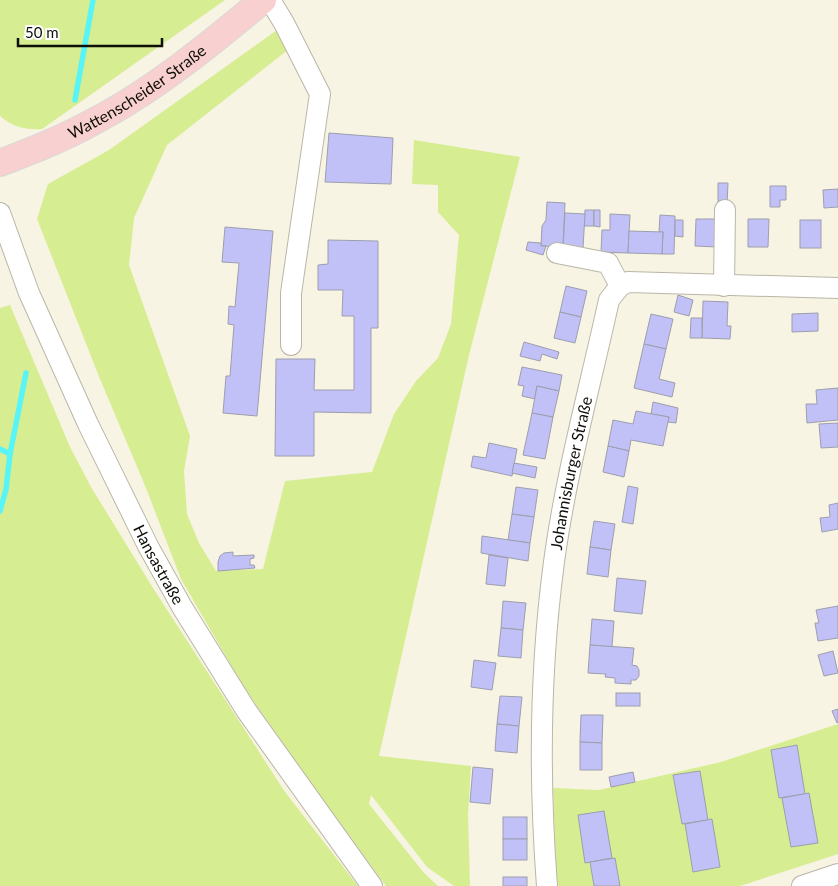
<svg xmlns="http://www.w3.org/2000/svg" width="838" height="886" viewBox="0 0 838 886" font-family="Lato,sans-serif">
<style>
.green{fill:#d6ed91}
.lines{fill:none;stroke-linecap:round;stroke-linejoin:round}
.stream{stroke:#59f4f6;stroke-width:5.5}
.building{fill:#c1c1f8;stroke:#9d9ead}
.minor-casing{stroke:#bab6a7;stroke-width:22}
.major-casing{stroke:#d9d8d7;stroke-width:28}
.minor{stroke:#fff;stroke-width:20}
.major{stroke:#f8d0d0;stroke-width:26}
.labels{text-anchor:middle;stroke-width:4.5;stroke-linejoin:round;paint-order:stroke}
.street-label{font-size:16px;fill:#0f0e08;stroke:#fff}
</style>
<rect width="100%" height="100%" fill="#f7f4e3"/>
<g class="green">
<path d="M0 0H225L42 129C25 130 13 127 0 116Z"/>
<polygon points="277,30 289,49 167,145 134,218 129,265 190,436 184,471 187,514 199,543 216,571 263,569 285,481 372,472 394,414 416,381 438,358 451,324 459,235 438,212 438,185 412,184 414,140 520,157 469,355 379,756 471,766 468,815 470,886 454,886 427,867 371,795 369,804 424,873 438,886 386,886 313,786 243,686 181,579 146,488 100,379 37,219 48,184 109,150"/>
<polygon points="10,305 70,447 91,487 153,588 285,792 358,886 0,886 0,308"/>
<polygon points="838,724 838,854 740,886 558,886 556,869 553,788 599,790 721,762"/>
</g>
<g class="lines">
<g class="stream">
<polyline points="75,100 93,0"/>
<polyline points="0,449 10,454"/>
<polyline points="0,511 6,489 10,454 26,373"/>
</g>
</g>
<g class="building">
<polygon points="329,133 393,138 391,184 325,182"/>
<polygon points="718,183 728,183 727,205 718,205"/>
<polygon points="770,186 786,186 786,200 780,200 780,207 770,207"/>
<polygon points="838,189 838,207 824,208 823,190"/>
<polygon points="547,202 565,203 563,247 541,246 542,226 546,220"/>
<polygon points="585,210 594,210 594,226 584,226"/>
<polygon points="594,210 600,210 600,227 594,226"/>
<polygon points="565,213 585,214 583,248 563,247"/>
<polygon points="610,214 630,215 628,253 601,252 602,230 610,230"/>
<polygon points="660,215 675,216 674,254 662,254 663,232 659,232"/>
<polygon points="696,219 717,219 717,247 695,246"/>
<polygon points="748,219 769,219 768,247 748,247"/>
<polygon points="675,220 683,220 683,237 675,236"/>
<rect x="800" y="220" width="21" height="28"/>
<polygon points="225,227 273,231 257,416 223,413 226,376 230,376 234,325 228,324 229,306 235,307 239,263 222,262"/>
<polygon points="629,231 663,232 662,254 628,253"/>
<polygon points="328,240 378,241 378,328 371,328 371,413 314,412 314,456 275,456 276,359 315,359 314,390 354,390 354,316 342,316 343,290 318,290 318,265 328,264"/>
<polygon points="528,242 541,243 541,246 546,246 543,255 526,250"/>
<polygon points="566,286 587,291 581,317 560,312"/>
<polygon points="678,295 693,300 689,316 674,312"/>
<polygon points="703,301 728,302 727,326 731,326 730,339 702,338"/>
<polygon points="560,312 581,317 575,343 554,338"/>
<polygon points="818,313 818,331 792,332 792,314"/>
<polygon points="651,314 673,319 666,349 644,344"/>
<polygon points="691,318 702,318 702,338 690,338"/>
<polygon points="524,342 559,352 557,359 542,354 540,361 520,356"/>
<polygon points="644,344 666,349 659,379 675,383 672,397 634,388"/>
<polygon points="522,367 562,375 559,391 537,386 535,399 522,396 524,386 518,385"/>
<polygon points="537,386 559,391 553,417 532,413"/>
<polygon points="838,388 838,420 807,423 806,404 817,404 816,390"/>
<polygon points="653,402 678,408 676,423 668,422 669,417 651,414"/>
<polygon points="636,411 669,417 663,446 631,440 629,451 608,446 613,420 633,424"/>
<polygon points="532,413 553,417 545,459 523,455"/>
<polygon points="838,423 838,447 821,448 819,424"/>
<polygon points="489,443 517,449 512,476 471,467 473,456 486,458"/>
<polygon points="608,446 629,451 624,477 603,472"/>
<polygon points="514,463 537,467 535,478 512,473"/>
<polygon points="628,486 638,488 633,524 622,522"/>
<polygon points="516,487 538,490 534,517 512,514"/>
<polygon points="838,503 838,529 822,532 820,518 830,517 829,505"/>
<polygon points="512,514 534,517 530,543 508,540"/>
<polygon points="594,521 615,524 611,550 590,547"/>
<polygon points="482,536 530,543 528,561 481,553"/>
<polygon points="590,547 611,550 608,577 587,574"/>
<polygon points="233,552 233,556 254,555 254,558 250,559 250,565 254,565 255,568 218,571 218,562 220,556 224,553"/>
<polygon points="489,555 508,558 505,586 486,584"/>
<polygon points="617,578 646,581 642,614 614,611"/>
<polygon points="503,601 526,603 523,630 501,628"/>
<polygon points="838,606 838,638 818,641 815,623 819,623 816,610"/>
<polygon points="592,619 614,621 612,647 590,645"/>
<polygon points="501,628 523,630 521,658 498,656"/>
<polygon points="590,645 634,648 632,665 637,666 639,670 639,676 636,680 631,680 631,684 615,683 615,678 605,677 606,674 588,673"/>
<polygon points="833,651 838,673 824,676 818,655"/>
<polygon points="474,660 496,663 492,690 471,687"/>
<rect x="616" y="693" width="24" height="13"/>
<polygon points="500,696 522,697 519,726 497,724"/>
<polygon points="838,709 838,722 837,723 832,711"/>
<polygon points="581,715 603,715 602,743 580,742"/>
<polygon points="497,724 519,726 517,753 495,751"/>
<polygon points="580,742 602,743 602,770 580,770"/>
<polygon points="797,745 805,794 779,798 771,750"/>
<polygon points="473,767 493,769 490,804 470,802"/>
<polygon points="700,771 708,820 682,824 673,775"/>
<polygon points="633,772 635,782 611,787 609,777"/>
<polygon points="809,793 818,843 791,847 782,798"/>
<polygon points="604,811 612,858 585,863 578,815"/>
<rect x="503" y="817" width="24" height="22"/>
<polygon points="712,819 720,867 693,872 685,824"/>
<rect x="503" y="839" width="24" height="21"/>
<polygon points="615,858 620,886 594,886 590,862"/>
<rect x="503" y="877" width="24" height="9"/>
</g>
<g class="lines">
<g class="minor-casing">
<g id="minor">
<polyline points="270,0 284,23 320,94 291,293 291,345"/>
<path id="s1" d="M0 213 29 293 88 424 148 546 182 607 246 710 372 886"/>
<polyline points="557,253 608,263 620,286"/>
<polyline points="724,286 725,210"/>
<path id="s2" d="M547 886C539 781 540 667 554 562 566 473 590 387 609 300L620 286 628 282 838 288"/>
<polyline points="802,886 838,874"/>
</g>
</g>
<g class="major-casing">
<g id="major">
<path id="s3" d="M0 163C31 151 62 139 91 123 153 91 209 45 263 0"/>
</g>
</g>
<use href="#minor" class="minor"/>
<use href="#major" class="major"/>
</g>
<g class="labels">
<g class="street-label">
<text dy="6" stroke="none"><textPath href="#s3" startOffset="155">Wattenscheider Straße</textPath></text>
<text dy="6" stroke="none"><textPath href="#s2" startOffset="415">Johannisburger Straße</textPath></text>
<text dy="6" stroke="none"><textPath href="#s1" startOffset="386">Hansastraße</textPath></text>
</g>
</g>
<path d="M18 38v8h144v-8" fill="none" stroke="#0f0e08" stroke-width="2.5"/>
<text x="25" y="38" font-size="15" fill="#0f0e08" stroke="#ffffff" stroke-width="4" paint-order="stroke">50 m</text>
</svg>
